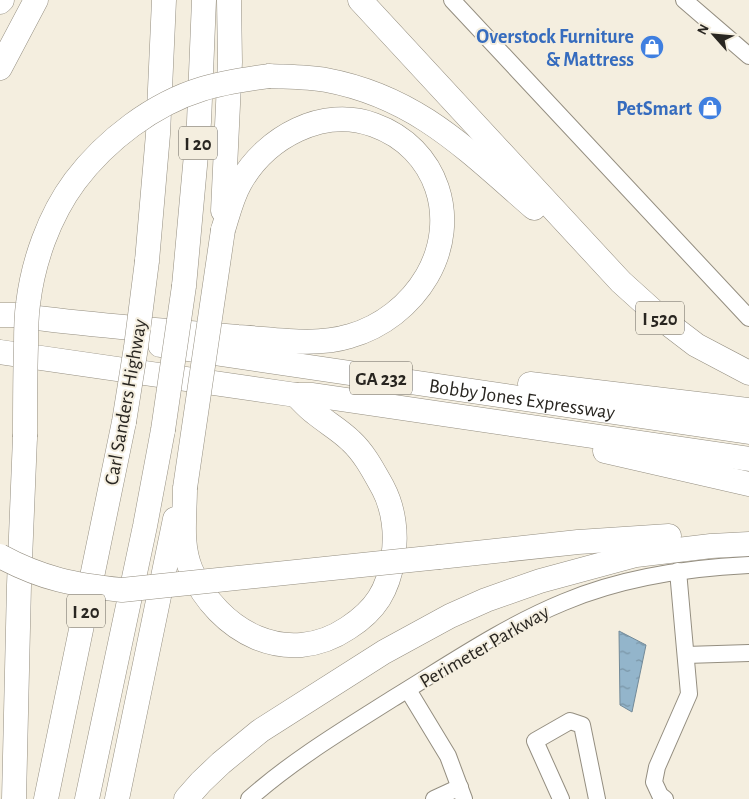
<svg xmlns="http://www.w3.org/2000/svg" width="749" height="799" viewBox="0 0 749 799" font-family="'Alegreya Sans',sans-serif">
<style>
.water{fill:url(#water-ripples);stroke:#738a98}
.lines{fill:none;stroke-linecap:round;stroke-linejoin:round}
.minor-casing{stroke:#948e80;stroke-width:18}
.highway-casing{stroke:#948e80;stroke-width:25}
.minor{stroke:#fff;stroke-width:16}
.highway{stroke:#fff;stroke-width:24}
.highway-bridge-casing{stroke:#948e80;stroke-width:25;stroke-linecap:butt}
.highway-bridge{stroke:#fff;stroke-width:24}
.labels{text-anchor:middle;stroke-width:4;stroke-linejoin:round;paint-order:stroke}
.shield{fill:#f4eedf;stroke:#66625a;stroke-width:1}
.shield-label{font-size:19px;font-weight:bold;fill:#292621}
.shop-label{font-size:20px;font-weight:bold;fill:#366cbe;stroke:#f4eedf;text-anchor:end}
.street-label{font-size:20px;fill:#292621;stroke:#f4eedf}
</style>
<defs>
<pattern id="water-ripples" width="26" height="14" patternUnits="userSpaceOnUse" patternTransform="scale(1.25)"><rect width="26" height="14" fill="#93b5cb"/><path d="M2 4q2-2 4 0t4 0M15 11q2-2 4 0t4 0" fill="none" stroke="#7893a4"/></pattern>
</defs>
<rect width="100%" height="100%" fill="#f4eedf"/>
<polygon class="water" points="619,631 646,645 632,712 620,705"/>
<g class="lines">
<g class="minor-casing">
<g id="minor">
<polyline points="452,0 749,318"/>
<polyline points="684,0 749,56"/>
<polyline points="686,655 749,653"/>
<polyline points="408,690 448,756 464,799"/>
<path d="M249 799C293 760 343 730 392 699 448 665 503 627 564 602 623 577 686 568 749 565"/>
<polyline points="434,799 460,787"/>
<polyline points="561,799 535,741 570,721 582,725 597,799"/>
<polyline points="665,799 660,795 654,782 657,767 689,694 678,571"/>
</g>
</g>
<g class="highway-casing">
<g id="highway">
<polyline points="360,0 621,282 662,319 696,345 749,373"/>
<polyline points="0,2 2,0"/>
<polyline points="0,68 36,0"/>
<path d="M269 76C289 77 308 77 326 80 417 97 467 150 534 208"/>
<polyline points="223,211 230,62 229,0"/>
<polyline points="147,261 158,134 164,0"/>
<polyline points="184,286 199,122 204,0"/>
<path d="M0 315H13C88 325 163 331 238 337 273 339 315 347 350 336 382 327 410 305 427 276 460 219 438 148 374 125 323 106 266 137 240 183 232 197 228 214 223 230"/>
<path id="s1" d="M160 345 749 432"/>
<polyline points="0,352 296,395 313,395 749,459"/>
<polyline points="530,384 749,410"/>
<polyline points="605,451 749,484"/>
<path d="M185 488C185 516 180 544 191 570 218 632 287 669 348 628 376 610 388 590 393 558 397 535 394 509 383 488 374 472 365 454 351 441 340 430 327 423 315 413 308 408 302 401 296 395"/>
<polyline points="439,557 578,542 669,536"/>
<polyline points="14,799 19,585 25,437"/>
<polyline points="46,799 124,422"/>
<polyline points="87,799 145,526 163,430"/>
<polyline points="117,799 175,519"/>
<polyline points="186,799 201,782 221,763 260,731 384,652 450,616 486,600 540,581 636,555 711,546 749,544"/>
</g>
</g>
<use href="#minor" class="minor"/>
<use href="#highway" class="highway"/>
<g class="highway-bridge-casing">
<g id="highway-bridge">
<polyline points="124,422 136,347 147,261"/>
<polyline points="163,430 184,286"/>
<path d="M25 437C25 407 25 377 26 346 26 332 26 318 28 304 33 262 49 216 75 181 106 140 153 104 202 89 224 82 247 79 269 76"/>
<polyline points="185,488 223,230"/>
<path d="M0 556C42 579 75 585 122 590L439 557"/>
</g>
</g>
<use href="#highway-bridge" class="highway-bridge"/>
</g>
<defs>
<g id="shop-disc" transform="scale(1.25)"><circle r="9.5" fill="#3f7fe0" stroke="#f4eedf"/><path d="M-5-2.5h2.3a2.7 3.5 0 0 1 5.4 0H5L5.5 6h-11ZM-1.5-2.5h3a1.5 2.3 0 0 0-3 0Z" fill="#fff"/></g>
</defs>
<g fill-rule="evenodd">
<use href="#shop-disc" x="652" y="47"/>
<use href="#shop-disc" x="710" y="108"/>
</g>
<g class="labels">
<g class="shield">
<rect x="179" y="126.5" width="38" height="33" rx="4"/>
<rect x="636" y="301.5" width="48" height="33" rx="4"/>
<rect x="350" y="361.5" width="62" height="33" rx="4"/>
<rect x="67" y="594.5" width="38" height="33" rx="4"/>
</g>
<g class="shield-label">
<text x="198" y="150">I 20</text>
<text x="660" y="325">I 520</text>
<text x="381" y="385">GA 232</text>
<text x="86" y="618">I 20</text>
</g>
<g class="shop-label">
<text x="634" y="43">Overstock Furniture<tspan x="634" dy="23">&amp; Mattress</tspan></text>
<text x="692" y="115">PetSmart</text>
</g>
<g class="street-label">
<text dy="7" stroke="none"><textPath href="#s1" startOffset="366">Bobby Jones Expressway</textPath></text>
<text transform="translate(125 402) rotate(-80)" y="7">Carl Sanders Highway</text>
<text transform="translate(484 646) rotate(-30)" y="7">Perimeter Parkway</text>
</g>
</g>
<g transform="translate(714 35) rotate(297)" stroke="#f4eedf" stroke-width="4" paint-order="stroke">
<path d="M0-4L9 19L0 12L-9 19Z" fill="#292621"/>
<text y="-8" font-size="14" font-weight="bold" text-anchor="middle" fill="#292621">N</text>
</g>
</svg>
